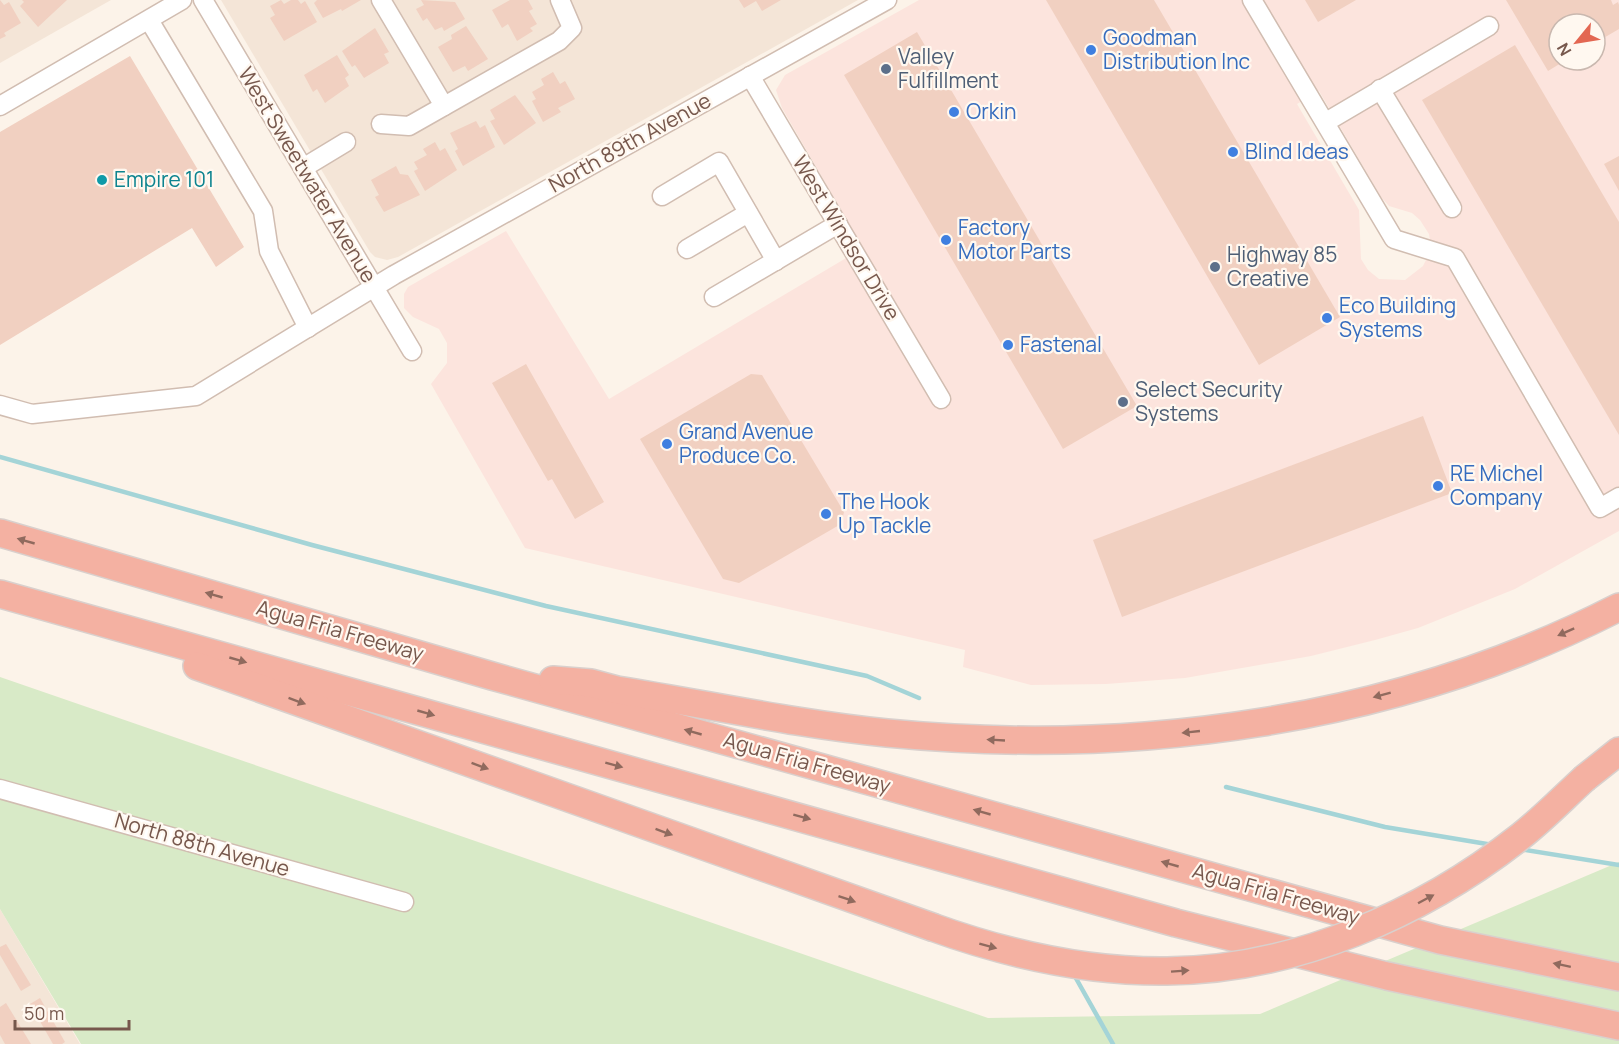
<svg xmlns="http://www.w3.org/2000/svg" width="1619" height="1044" viewBox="0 0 1619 1044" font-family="Manrope,sans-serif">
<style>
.residential{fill:#f4e5d7}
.commercial{fill:#fce4dd;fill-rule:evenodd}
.green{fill:#d8eac7}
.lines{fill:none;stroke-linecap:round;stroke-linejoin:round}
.stream{stroke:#a4d4d7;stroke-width:4.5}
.building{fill:#f1d0c1}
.minor-casing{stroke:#d1bdb1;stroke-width:21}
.highway-casing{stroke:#d9d0cd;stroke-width:30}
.minor{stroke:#fff;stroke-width:18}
.highway{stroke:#f4b1a2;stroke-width:27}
.highway-bridge-casing{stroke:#d9d0cd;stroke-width:30;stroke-linecap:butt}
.highway-bridge{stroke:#f4b1a2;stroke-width:27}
.oneway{fill:#906a5e}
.shop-dot{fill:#3f7fe0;stroke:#fff8f0;stroke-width:2}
.service-dot{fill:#5c6f8a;stroke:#fff8f0;stroke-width:2}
.culture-dot{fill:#0f9aa8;stroke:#fff8f0;stroke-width:2}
.labels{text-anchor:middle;stroke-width:4.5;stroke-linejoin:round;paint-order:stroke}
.shop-label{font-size:21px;fill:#366cbe;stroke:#fff8f0;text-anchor:start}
.service-label{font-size:21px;fill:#4e5e75;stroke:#fff8f0;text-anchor:start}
.street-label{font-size:21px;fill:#77584d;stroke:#fff8f0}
.culture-label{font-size:21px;fill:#0d838f;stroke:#fff8f0;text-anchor:start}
</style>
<rect width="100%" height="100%" fill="#fcf3e9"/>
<g class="residential">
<polygon points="0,0 111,0 0,63"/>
<polygon points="221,0 858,0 398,257 387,260 375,257 370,252"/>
<polygon points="0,909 80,1044 0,1044"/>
</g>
<path class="commercial" d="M919 0H1619V531L1515 589 1418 628 1375 640 1311 656 1185 678 1106 684 1031 685 963 667 965 650 525 548 431 384 447 363V343L439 329 413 317 404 308V294L408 287 506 231 609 399 863 248 782 108 776 90 785 75ZM1559 24H1595V60H1559ZM1319 91 1381 197 1389 206 1412 213 1420 220 1429 234 1431 247 1427 258 1423 266 1405 280 1379 279 1368 270 1361 259 1359 210 1297 104Z"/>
<polygon class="green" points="0,677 988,1018 1260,1014 1619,862 1619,1044 81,1044 0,909"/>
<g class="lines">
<g class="stream">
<polyline points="0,457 312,545 546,606 867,676 919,698"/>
<polyline points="1226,787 1385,827 1493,845"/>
<polyline points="1519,849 1619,865"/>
<polyline points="1073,973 1113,1044"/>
</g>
</g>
<g class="building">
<polygon points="0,0 4,5 9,2 21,23 4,33 6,36 0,39"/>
<polygon points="22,0 67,0 38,27 20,6 24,2"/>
<polygon points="281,0 284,4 291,0 298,0 301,4 305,1 317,22 284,41 270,18 275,15 270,6"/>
<polygon points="317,0 361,0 342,11 341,9 323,18 314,3"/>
<polygon points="421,0 455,2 465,19 444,31 442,27 435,30 427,18 423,21 416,9 424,5"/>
<polygon points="510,0 528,0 533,9 529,11 537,24 530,28 533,31 517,41 508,24 502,28 492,10"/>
<polygon points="739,0 781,0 762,11 756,1 744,8"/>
<polygon points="1046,0 1154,0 1340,317 1259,365"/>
<polygon points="1305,0 1356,0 1318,22"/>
<polygon points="1506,0 1611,0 1613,5 1618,2 1619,5 1619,29 1595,43 1595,24 1559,24 1559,60 1566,60 1548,71"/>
<polygon points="466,26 488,59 468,71 465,66 453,72 438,47 452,39 451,35"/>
<polygon points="375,28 389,52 384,54 389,63 364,78 355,65 352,67 342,51"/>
<polygon points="917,32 1137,406 1063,449 844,75"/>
<polygon points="1515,45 1619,222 1619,435 1422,100"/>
<polygon points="337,55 349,75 345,78 349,86 325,103 317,89 313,92 304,75"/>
<polygon points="130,56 244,247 216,267 192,228 0,345 0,132"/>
<polygon points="553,72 560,84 565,81 575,99 558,108 561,112 543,122 532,101 536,99 532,92 544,85 541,79"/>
<polygon points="515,95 536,123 504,145 490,121 495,119 490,110"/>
<polygon points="476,121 480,128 485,125 495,147 463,166 455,151 458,149 450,133"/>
<polygon points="435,142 440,151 445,148 457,170 425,191 414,171 418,169 414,162 427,155 423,149"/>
<polygon points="1619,156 1619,191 1604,164"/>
<polygon points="396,166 400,174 408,175 420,195 384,212 375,197 379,195 371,180"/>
<polygon points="526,364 604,502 575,519 552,479 548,481 492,383"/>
<polygon points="751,374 762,375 844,512 841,524 739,583 723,579 640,439"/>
<polygon points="1423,416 1452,493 1122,617 1093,540"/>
<polygon points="6,944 31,985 21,991 0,955 0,947"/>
<polygon points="40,998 65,1042 62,1044 53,1044 30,1004"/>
<polygon points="6,1003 31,1044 5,1044 0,1035 0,1007"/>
</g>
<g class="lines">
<g class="minor-casing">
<g id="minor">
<polyline points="203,0 412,351"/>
<polyline points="381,0 444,106"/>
<polyline points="1252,0 1394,239 1455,258 1600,508 1619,497"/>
<polyline points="149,20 263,211 269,251 308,328"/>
<polyline points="750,76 941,399"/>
<polyline points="1380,89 1452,208"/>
<polyline points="0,106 182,0"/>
<polyline points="1326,122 1489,26"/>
<polyline points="381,124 409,126 559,41 572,28 560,0"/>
<polyline points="303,168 346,142"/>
<polyline points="662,196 719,162 776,261"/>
<polyline points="687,249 748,213"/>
<polyline points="714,297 838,224"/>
<polyline points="0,405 32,414 196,396 394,275 887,0"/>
<polyline points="0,789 404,902"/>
</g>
</g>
<g class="highway-casing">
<g id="highway">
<polyline points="0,533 492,676 1440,940 1619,977"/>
<polyline points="0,594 1176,923 1387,976 1619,1026"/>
<polyline points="197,666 932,927"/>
<path d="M553 680 591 683 617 690C706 704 796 724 887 733 1135 757 1395 722 1619 607"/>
<polyline points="1585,778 1619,751"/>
</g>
</g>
<use href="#minor" class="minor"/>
<use href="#highway" class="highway"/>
<g class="highway-bridge-casing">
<path id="highway-bridge" d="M932 927C1007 954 1087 972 1167 971 1295 970 1422 914 1521 836 1544 818 1564 797 1585 778"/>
</g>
<use href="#highway-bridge" class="highway-bridge"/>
</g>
<defs><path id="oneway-solid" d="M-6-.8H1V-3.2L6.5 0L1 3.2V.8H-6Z" transform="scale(1.5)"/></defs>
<g class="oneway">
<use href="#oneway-solid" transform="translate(26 541) rotate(-164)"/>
<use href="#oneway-solid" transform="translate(214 595) rotate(-164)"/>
<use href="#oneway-solid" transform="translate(1566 632) rotate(156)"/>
<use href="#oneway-solid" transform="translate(238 660) rotate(16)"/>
<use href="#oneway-solid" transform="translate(1382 695) rotate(165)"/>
<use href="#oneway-solid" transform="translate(297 701) rotate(20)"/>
<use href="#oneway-solid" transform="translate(426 713) rotate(16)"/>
<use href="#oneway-solid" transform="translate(693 732) rotate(-164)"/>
<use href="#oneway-solid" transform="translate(1191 732) rotate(174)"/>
<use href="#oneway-solid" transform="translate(996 740) rotate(-177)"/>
<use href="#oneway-solid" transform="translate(614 765) rotate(15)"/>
<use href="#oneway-solid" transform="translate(480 766) rotate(20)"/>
<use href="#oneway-solid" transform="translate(982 812) rotate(-164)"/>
<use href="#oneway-solid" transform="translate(802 817) rotate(15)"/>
<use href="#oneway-solid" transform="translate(664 832) rotate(20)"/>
<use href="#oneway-solid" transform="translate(1170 864) rotate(-164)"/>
<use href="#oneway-solid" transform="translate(847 899) rotate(19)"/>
<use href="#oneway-solid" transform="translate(1426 899) rotate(-28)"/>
<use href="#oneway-solid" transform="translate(988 946) rotate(15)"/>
<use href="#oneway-solid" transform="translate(1562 965) rotate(-168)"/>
<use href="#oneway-solid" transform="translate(1180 971) rotate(-4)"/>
</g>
<g class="shop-dot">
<circle cx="1091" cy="50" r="6"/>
<circle cx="954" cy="112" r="6"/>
<circle cx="1233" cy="152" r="6"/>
<circle cx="946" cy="240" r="6"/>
<circle cx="1327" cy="318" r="6"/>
<circle cx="1008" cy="345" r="6"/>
<circle cx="667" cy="444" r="6"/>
<circle cx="1438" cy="486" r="6"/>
<circle cx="826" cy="514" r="6"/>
</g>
<g class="service-dot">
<circle cx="886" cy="69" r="6"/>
<circle cx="1215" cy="267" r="6"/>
<circle cx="1123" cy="402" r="6"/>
</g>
<circle class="culture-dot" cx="102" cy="180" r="6"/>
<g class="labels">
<g class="shop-label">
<text x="1103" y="45">Goodman<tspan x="1103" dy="24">Distribution Inc</tspan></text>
<text x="966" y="119">Orkin</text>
<text x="1245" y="159">Blind Ideas</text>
<text x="958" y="235">Factory<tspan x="958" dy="24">Motor Parts</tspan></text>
<text x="1339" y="313">Eco Building<tspan x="1339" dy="24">Systems</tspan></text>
<text x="1020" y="352">Fastenal</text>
<text x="679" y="439">Grand Avenue<tspan x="679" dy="24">Produce Co.</tspan></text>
<text x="1450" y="481">RE Michel<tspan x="1450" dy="24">Company</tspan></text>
<text x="838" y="509">The Hook<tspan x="838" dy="24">Up Tackle</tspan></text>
</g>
<g class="service-label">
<text x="898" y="64">Valley<tspan x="898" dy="24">Fulfillment</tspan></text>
<text x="1227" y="262">Highway 85<tspan x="1227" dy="24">Creative</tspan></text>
<text x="1135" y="397">Select Security<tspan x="1135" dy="24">Systems</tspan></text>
</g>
<g class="street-label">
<text transform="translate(630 143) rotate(-29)" y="7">North 89th Avenue</text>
<text transform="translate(307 175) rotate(59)" y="7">West Sweetwater Avenue</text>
<text transform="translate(846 238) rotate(59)" y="7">West Windsor Drive</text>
<text transform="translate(340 631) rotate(16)" y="7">Agua Fria Freeway</text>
<text transform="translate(807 763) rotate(16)" y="7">Agua Fria Freeway</text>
<text transform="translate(202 845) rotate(16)" y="7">North 88th Avenue</text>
<text transform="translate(1276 894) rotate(16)" y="7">Agua Fria Freeway</text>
</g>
<g class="culture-label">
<text x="114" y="187">Empire 101</text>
</g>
</g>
<g transform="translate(1577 42) rotate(240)"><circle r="28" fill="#fff8f0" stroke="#c9b8af" stroke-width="1.5"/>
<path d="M0-4.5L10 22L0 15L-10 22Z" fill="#e36752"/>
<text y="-9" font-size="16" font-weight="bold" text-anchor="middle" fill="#77584d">N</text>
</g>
<path d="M15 1020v9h114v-9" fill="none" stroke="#77584d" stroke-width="3"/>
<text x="24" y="1020" font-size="18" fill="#77584d" stroke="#fff8f0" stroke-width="4.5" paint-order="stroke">50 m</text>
</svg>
